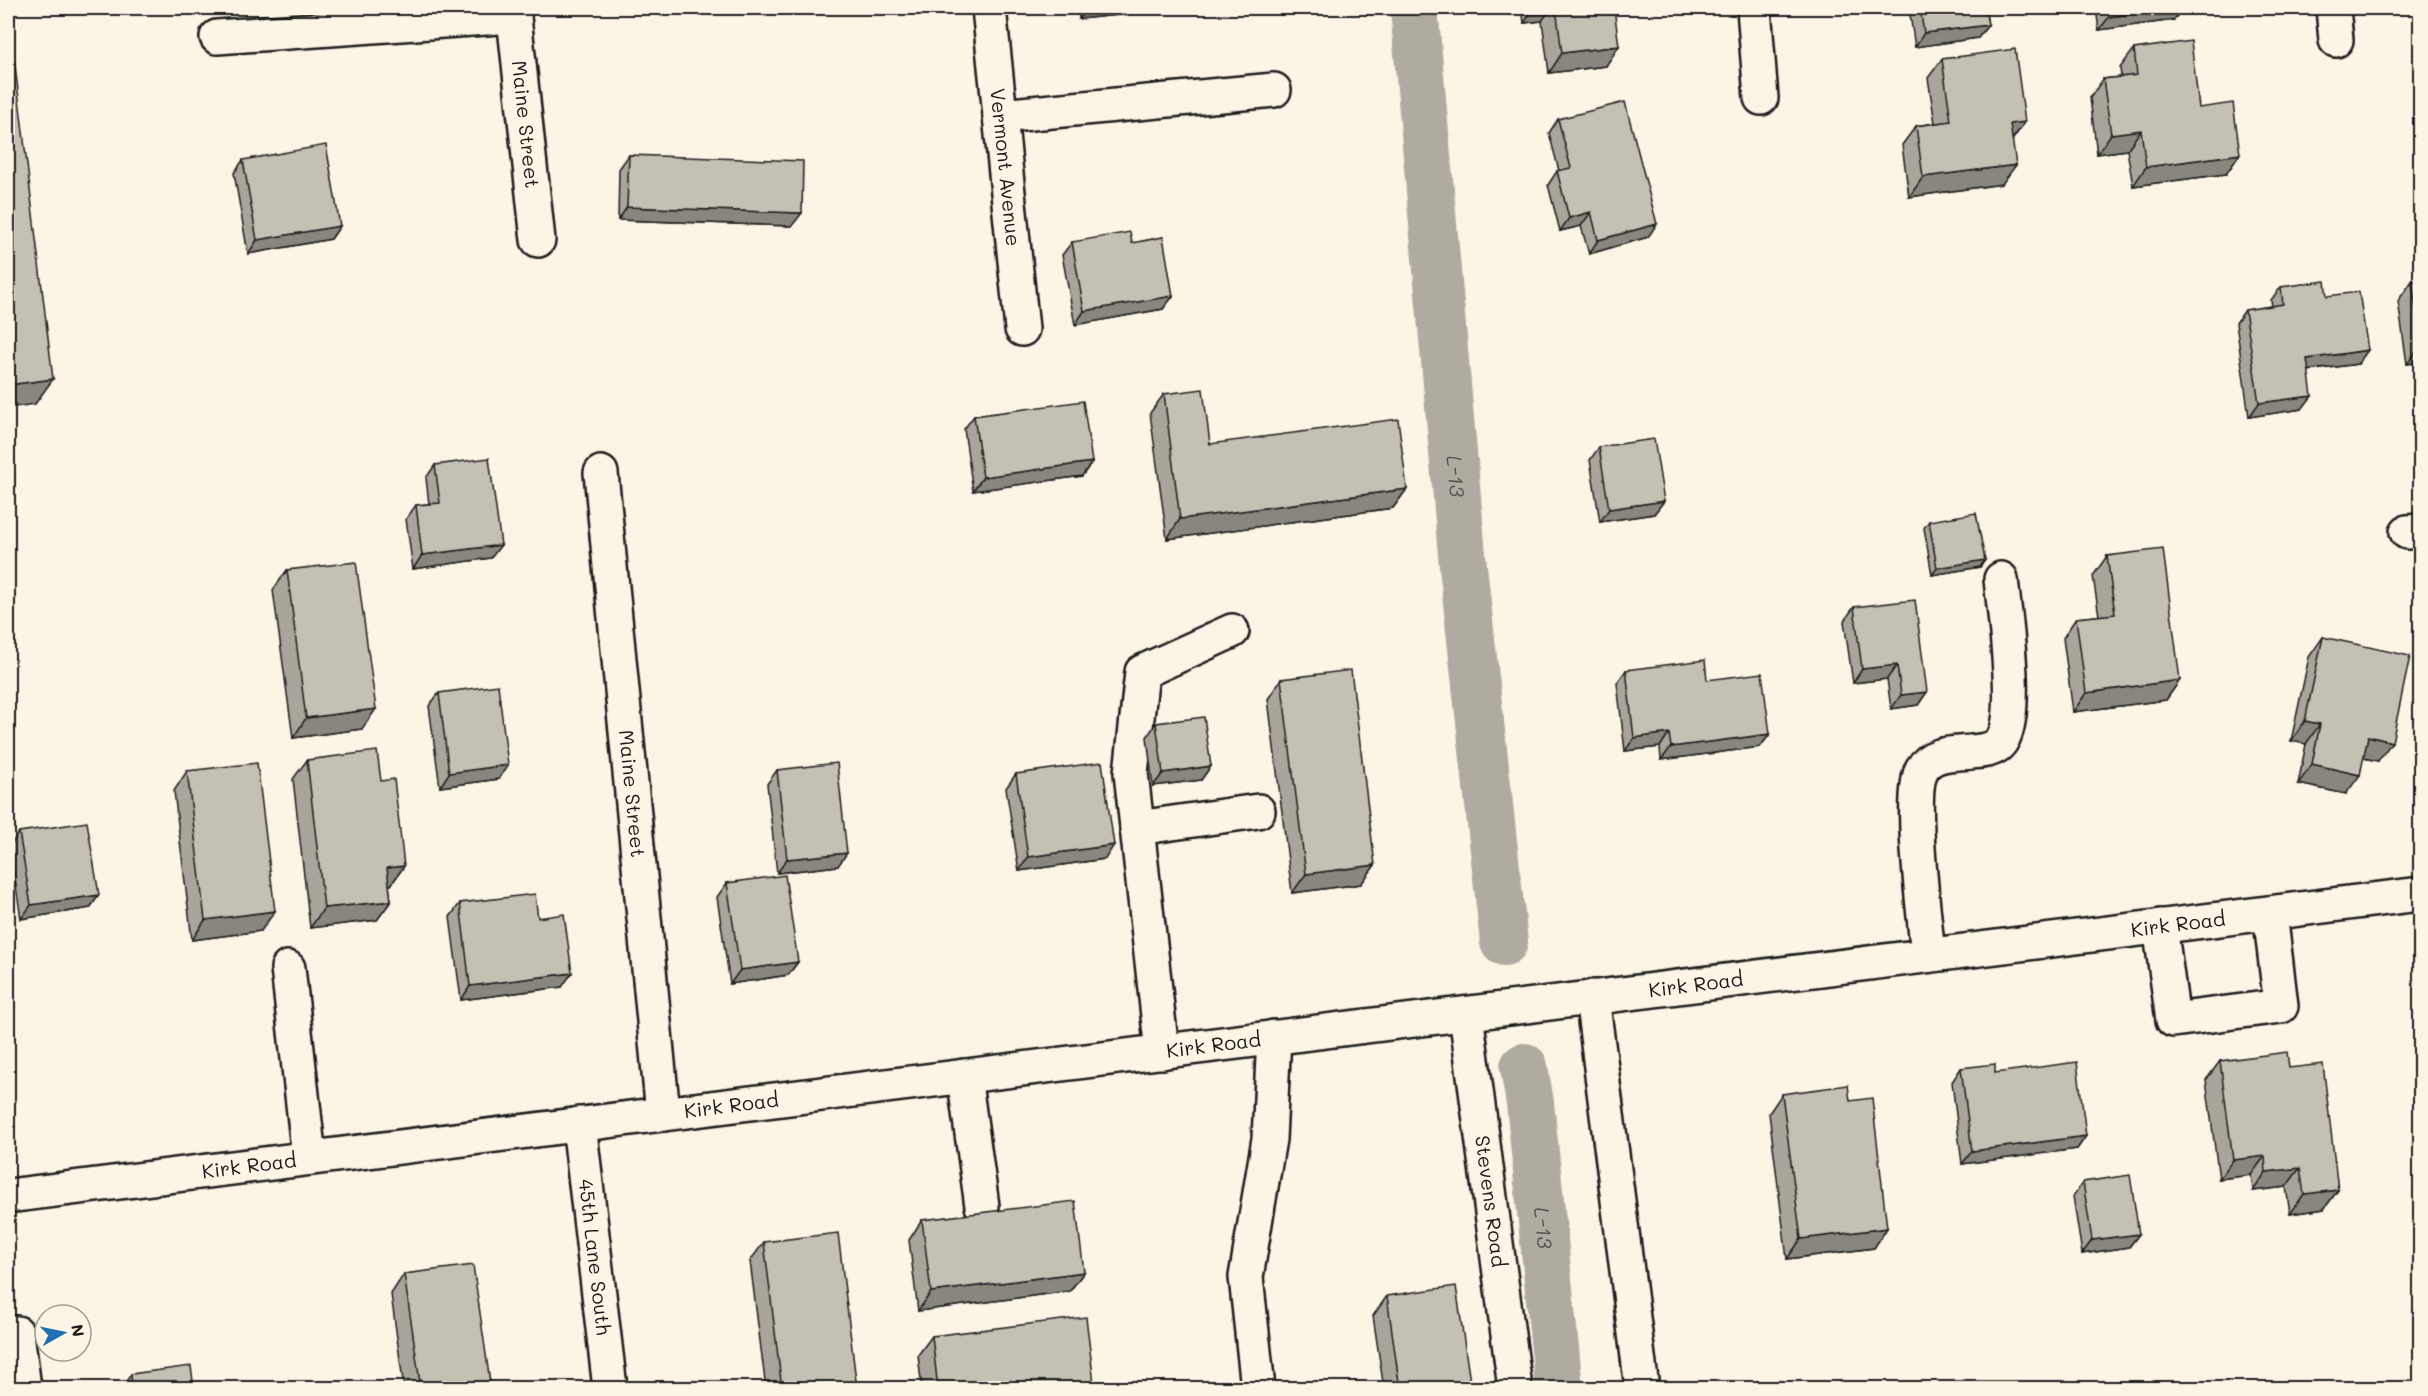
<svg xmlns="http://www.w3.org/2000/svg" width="2428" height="1396" viewBox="0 0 2428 1396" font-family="Mali,sans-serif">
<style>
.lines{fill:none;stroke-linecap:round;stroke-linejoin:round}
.canal{stroke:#b0aba1;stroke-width:48}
.minor-casing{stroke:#1c1c1c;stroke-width:38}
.minor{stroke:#fcf5e5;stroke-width:33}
.wall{fill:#a9a59a;stroke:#1c1c1c;stroke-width:1.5}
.shaded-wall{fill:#89867d;stroke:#1c1c1c;stroke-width:1.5}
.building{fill:#c4c0b3;stroke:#1c1c1c;stroke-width:1.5}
.labels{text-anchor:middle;stroke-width:6;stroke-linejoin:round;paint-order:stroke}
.street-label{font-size:20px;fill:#1c1c1c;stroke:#fcf5e5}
.water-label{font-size:21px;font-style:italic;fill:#575551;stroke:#fcf5e5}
</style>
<rect width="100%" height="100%" fill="#fcf5e5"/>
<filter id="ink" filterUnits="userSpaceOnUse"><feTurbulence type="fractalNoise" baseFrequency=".0167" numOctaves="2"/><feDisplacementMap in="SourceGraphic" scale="12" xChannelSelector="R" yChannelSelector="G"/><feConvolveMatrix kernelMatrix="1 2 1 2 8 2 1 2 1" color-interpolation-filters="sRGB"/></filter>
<g filter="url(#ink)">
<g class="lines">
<g class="canal">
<path id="s1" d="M1414 8 1463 566 1504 942"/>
<path id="s2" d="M1524 1067 1530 1103 1559 1388"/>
</g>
<g class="minor-casing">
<g id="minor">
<path id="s3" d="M513 8 538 240"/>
<path id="s4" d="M989 8 1022 329"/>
<polyline points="1754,8 1761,98"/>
<polyline points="2333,8 2336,40"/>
<polyline points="217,37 514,16"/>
<polyline points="1000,116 1274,90"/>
<path id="s5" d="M601 473 663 1114"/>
<polyline points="2407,532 2420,531"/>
<polyline points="1137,828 1258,811"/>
<polyline points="2160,926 2173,1020 2281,1006 2270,913"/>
<path d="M1928 955C1925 921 1908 794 1922 769 1932 752 1954 754 1971 752 1980 751 1990 751 1998 745 2022 724 2004 611 2001 579"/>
<polyline points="288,968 309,1158"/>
<polyline points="1592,997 1642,1388"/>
<path id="s6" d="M1466 1014 1515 1388"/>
<polyline points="1162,1052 1131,773 1142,672 1232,631"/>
<polyline points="964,1076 982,1206"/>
<path id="s7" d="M579 1124 610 1388"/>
<path id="s8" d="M8 1196 2420 894"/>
<polyline points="8,1334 17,1333 24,1388"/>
<polyline points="1258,1388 1246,1277 1269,1139 1274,1037"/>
</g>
</g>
<use href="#minor" class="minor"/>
</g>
<g class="wall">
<polygon points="1078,8 1178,8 1177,9 1079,19"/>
<polygon points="1522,8 1614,8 1606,66 1549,73 1542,21 1524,23"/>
<polygon points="1909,8 1985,8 1988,25 1978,38 1915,47"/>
<polygon points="2096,8 2182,8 2174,20 2099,30"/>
<polygon points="2134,49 2199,108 2240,154 2226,174 2133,186 2127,150 2097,154 2090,98 2103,79 2121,77 2120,68"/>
<polygon points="1942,59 2025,122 2013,139 2002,184 1909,197 1902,145 1916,126 1935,123 1928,78"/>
<polygon points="1558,119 1648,237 1589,254 1581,226 1560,231 1548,185 1557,171 1559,171 1549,133"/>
<polygon points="629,155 792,226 618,220 619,169"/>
<polygon points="243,160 340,226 331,239 248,254 234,173"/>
<polygon points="1072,242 1173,296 1163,309 1075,325 1062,255"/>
<polygon points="2421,280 2421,362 2407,364 2398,301 2412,281"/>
<polygon points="2281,287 2327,296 2358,364 2308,371 2302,409 2249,417 2236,323 2245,310 2272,306 2271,300"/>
<polygon points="1164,394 1210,444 1407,489 1393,508 1167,539 1150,413"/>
<polygon points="974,416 1092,462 1082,476 973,491 964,429"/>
<polygon points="1599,447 1664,501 1654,514 1600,522 1590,460"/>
<polygon points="435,465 491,558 413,569 406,519 416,505 429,504 426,478"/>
<polygon points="1929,521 1985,560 1980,567 1932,575 1924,528"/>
<polygon points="2107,556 2180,680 2166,700 2073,712 2063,638 2076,618 2099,616 2093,576"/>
<polygon points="287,570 362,729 293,738 273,590"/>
<polygon points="1854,607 1927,692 1918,705 1891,709 1887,679 1853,683 1844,621"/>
<polygon points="2323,637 2378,761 2363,758 2346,794 2298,784 2306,744 2291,741 2309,657"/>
<polygon points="1626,670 1707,680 1770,734 1760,747 1661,760 1660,747 1625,751 1617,683"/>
<polygon points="1281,679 1375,865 1361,884 1292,893 1268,699"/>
<polygon points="439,693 508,765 499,779 440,787 429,706"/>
<polygon points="1156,723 1211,766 1201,780 1153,786 1147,737"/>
<polygon points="307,760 381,781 404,866 391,885 389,885 391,901 377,920 310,928 293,779"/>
<polygon points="777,770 838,866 777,873 767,784"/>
<polygon points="187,771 261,931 192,940 174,791"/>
<polygon points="1016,774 1105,859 1019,871 1006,788"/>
<polygon points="19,832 99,895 90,908 21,919 10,846"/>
<polygon points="727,883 798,962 788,975 730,984 717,897"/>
<polygon points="460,903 538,918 562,987 461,1000 450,917"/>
<polygon points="2220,1061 2289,1068 2338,1190 2324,1209 2290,1214 2286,1187 2253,1191 2251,1175 2219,1179 2206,1080"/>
<polygon points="1961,1068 2086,1136 2077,1149 1962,1164 1952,1082"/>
<polygon points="1782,1094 1850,1101 1887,1228 1874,1248 1787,1259 1769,1113"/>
<polygon points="2083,1182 2139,1234 2129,1247 2082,1254 2073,1196"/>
<polygon points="922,1220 1084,1272 1070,1291 918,1311 909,1240"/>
<polygon points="764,1242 857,1389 766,1389 750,1261"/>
<polygon points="404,1274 491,1389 404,1389 391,1294"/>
<polygon points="1387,1296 1471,1389 1384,1389 1373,1316"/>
<polygon points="932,1336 1090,1389 922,1389 918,1355"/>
<polygon points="131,1374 194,1389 121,1389"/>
</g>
<g class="shaded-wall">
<polygon points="1087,8 1178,8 1177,9 1079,19"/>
<polygon points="1534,8 1551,8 1542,21 1524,23"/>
<polygon points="2175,8 2182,8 2174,20 2099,30 2109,17"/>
<polygon points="1988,25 1978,38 1915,47 1924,33"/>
<polygon points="1619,46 1606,66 1549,73 1562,53"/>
<polygon points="2025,122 2011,141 2010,124"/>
<polygon points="2141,130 2127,150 2097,154 2111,134"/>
<polygon points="2240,154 2226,174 2133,186 2146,167"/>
<polygon points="2016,165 2002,184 1909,197 1923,177"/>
<polygon points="627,207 802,213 792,226 618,220"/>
<polygon points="1591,212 1581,226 1560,231 1569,218"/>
<polygon points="1657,224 1648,237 1589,254 1598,240"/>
<polygon points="340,226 331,239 248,254 257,240"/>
<polygon points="1173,296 1163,309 1075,325 1084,311"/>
<polygon points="2421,345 2421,362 2407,364"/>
<polygon points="2368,350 2358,364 2297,372 2307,359"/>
<polygon points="53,379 35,404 8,408 8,385"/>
<polygon points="2312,396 2302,409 2249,417 2259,403"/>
<polygon points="1092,462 1082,476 973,491 983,477"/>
<polygon points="1407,489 1393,508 1167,539 1180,519"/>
<polygon points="1664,501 1654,514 1600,522 1609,509"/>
<polygon points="501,545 491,558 413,569 422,555"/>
<polygon points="1985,560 1980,567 1932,575 1937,568"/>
<polygon points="1897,665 1887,679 1853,683 1862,669"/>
<polygon points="2180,680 2166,700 2073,712 2086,693"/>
<polygon points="1927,692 1918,705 1891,709 1901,695"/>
<polygon points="376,709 362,729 293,738 306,718"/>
<polygon points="2305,721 2320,724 2306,744 2291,741"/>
<polygon points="1669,733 1660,747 1625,751 1634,738"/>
<polygon points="1770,734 1760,747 1661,760 1671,747"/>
<polygon points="2368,736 2392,742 2378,761 2354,756"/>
<polygon points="2312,764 2360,775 2346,794 2298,784"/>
<polygon points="508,765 499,779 440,787 449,773"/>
<polygon points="1211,766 1201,780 1153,786 1163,773"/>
<polygon points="1114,845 1105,859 1019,871 1028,857"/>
<polygon points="847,853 838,866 777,873 787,859"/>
<polygon points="1375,865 1361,884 1292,893 1306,874"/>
<polygon points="404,866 391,885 374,887 387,868"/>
<polygon points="99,895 90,908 21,919 31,905"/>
<polygon points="391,901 377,920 310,928 324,908"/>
<polygon points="275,911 261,931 192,940 205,920"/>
<polygon points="798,962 788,975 730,984 740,970"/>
<polygon points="572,973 562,987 461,1000 470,986"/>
<polygon points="2086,1136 2077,1149 1962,1164 1972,1151"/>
<polygon points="2265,1156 2251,1175 2219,1179 2233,1160"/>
<polygon points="2300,1168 2286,1187 2253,1191 2266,1172"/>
<polygon points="2338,1190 2324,1209 2290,1214 2304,1194"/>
<polygon points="1887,1228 1874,1248 1787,1259 1801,1239"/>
<polygon points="2139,1234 2129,1247 2082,1254 2092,1240"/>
<polygon points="1084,1272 1070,1291 918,1311 931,1292"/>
<polygon points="1094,1384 1090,1389 1056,1389"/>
</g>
<g class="building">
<polygon points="8,8 53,379 8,385"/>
<polygon points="1556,8 1614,8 1619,46 1562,53"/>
<polygon points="1920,8 1985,8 1988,25 1924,33"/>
<polygon points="2107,8 2175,8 2109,17"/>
<polygon points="2191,41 2199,108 2233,103 2240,154 2146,167 2141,130 2111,134 2103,79 2137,75 2134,49"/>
<polygon points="2015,49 2025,122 2010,124 2016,165 1923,177 1916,126 1951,121 1942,59"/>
<polygon points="1625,102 1657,224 1598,240 1591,212 1569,218 1557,171 1571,168 1558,119"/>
<polygon points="326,145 340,226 257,240 243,160"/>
<polygon points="629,155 803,161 802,213 627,207"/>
<polygon points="1130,232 1132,243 1163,237 1173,296 1084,311 1072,242"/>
<polygon points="2421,280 2421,343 2412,281"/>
<polygon points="2325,281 2327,296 2359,292 2368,350 2307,359 2312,396 2259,403 2245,310 2283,304 2281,287"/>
<polygon points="1203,389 1210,444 1398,419 1407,489 1180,519 1164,394"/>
<polygon points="1083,401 1092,462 983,477 974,416"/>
<polygon points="1654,439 1664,501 1609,509 1599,447"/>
<polygon points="489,458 501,545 422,555 416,505 440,503 435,465"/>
<polygon points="1976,513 1985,560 1937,568 1929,521"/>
<polygon points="2163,549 2180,680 2086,693 2076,618 2115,614 2107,556"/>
<polygon points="356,562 376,709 306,718 287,570"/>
<polygon points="1915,600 1927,692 1901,695 1897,665 1862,669 1854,607"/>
<polygon points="2323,637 2410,656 2392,742 2368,736 2360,775 2312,764 2320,724 2305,721"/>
<polygon points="1705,660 1707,680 1762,673 1770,734 1671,747 1669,733 1634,738 1626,670"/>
<polygon points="1351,670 1375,865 1306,874 1281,679"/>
<polygon points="498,685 508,765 449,773 439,693"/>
<polygon points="1204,717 1211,766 1163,773 1156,723"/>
<polygon points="377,751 381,781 394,779 404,866 387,868 391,901 324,908 307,760"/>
<polygon points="1102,762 1114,845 1028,857 1016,774"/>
<polygon points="257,763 275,911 205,920 187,771"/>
<polygon points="837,763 847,853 787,859 777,770"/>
<polygon points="87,822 99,895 31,905 19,832"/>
<polygon points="785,875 798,962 740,970 727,883"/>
<polygon points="535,894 538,918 564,914 572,973 470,986 460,903"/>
<polygon points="2287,1052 2289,1068 2323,1064 2338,1190 2304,1194 2300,1168 2266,1172 2265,1156 2233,1160 2220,1061"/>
<polygon points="2077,1062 2086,1136 1972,1151 1961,1068 1995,1064 1995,1073"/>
<polygon points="1848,1085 1850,1101 1872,1098 1887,1228 1801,1239 1782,1094"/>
<polygon points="2130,1175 2139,1234 2092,1240 2083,1182"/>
<polygon points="1075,1201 1084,1272 931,1292 922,1220"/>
<polygon points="838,1233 857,1389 782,1389 764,1242"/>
<polygon points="473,1265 491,1389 421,1389 404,1274"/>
<polygon points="1456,1286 1471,1389 1400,1389 1387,1296"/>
<polygon points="1086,1317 1094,1384 1056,1389 938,1389 932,1336"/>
<polygon points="191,1366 194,1389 132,1389 131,1374"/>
</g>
</g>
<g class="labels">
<g class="street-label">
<text dy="7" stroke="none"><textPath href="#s3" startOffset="117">Maine Street</textPath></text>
<text dy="7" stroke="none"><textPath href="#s4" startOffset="160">Vermont Avenue</textPath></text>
<text dy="7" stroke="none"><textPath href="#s5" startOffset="322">Maine Street</textPath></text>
<text dy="7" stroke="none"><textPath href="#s8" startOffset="2187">Kirk Road</textPath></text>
<text dy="7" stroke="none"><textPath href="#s8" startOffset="1701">Kirk Road</textPath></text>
<text dy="7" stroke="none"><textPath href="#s8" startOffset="1215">Kirk Road</textPath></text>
<text dy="7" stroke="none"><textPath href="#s8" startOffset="729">Kirk Road</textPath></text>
<text dy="7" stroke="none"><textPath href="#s8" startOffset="243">Kirk Road</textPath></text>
<text dy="7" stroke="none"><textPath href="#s6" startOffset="189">Stevens Road</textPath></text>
<text dy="7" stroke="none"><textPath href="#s7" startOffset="134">45th Lane South</textPath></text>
</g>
<g class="water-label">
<text dy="7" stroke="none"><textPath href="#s1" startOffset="470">L-13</textPath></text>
<text dy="7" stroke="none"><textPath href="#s2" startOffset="162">L-13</textPath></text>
</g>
</g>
<rect width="2428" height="1396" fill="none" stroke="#fcf5e5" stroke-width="30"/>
<rect x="15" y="15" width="2398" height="1366" fill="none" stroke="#1c1c1c" stroke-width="2" filter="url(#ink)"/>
<g transform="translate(63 1333) rotate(81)"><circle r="28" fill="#fcf5e5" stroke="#a29e95" stroke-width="1.5"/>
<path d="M0-4.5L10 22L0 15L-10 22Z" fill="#1f6fb2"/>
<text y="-9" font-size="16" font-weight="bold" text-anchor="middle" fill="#1c1c1c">N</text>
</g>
</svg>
